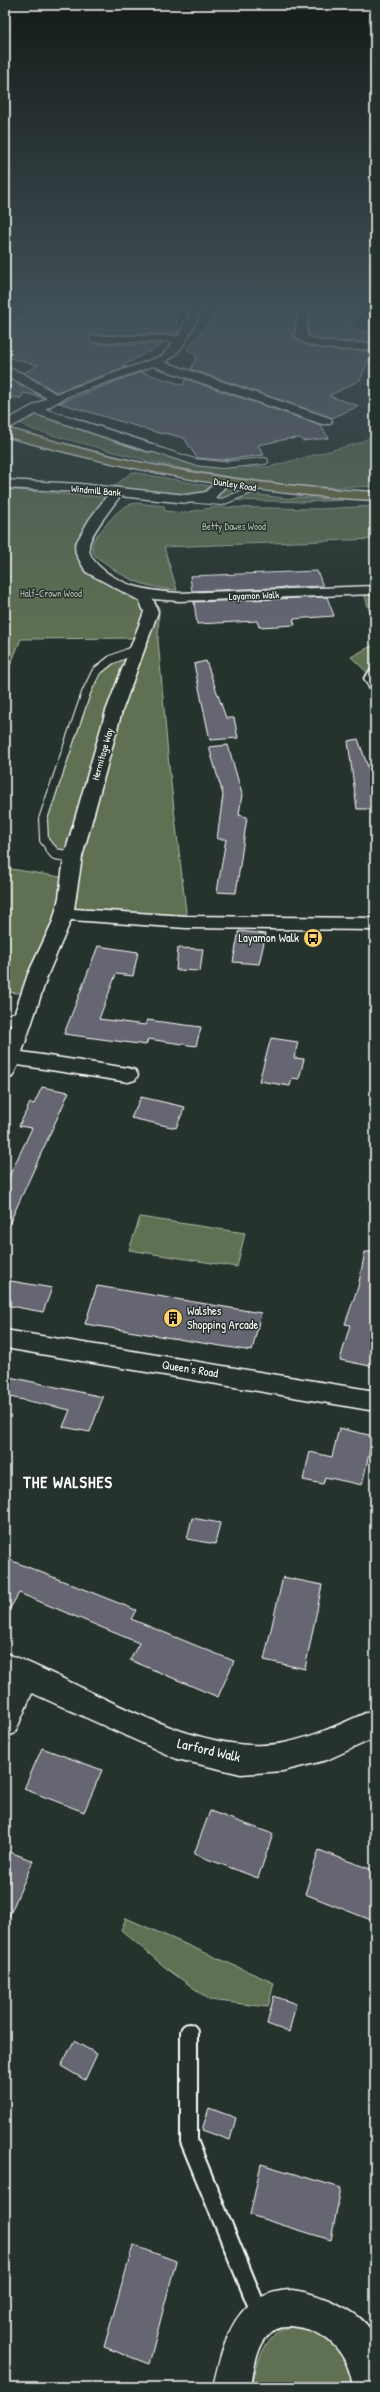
<svg xmlns="http://www.w3.org/2000/svg" width="380" height="2392" viewBox="0 0 380 2392" font-family="'Patrick Hand',sans-serif">
<style>
.green{fill:#5e6f52;stroke:#aeb7a8}
.building{fill:#666673;stroke:#fff}
.lines{fill:none;stroke-linecap:round;stroke-linejoin:round}
.lane-far3-casing{stroke:#fff;stroke-width:8}
.lane-far2-casing{stroke:#fff;stroke-width:10}
.lane-far1-casing{stroke:#fff;stroke-width:12}
.lane-casing{stroke:#fff;stroke-width:20}
.street-casing{stroke:#fff;stroke-width:3}
.secondary-casing{stroke:#fff;stroke-width:3}
.primary-casing{stroke:#fff;stroke-width:3}
.lane-far3{stroke:#26332d;stroke-width:6}
.lane-far2{stroke:#26332d;stroke-width:8}
.lane-far1{stroke:#26332d;stroke-width:10}
.lane{stroke:#26332d;stroke-width:16}
.street{fill:#26332d;fill-rule:evenodd}
.secondary{fill:#26332d;fill-rule:evenodd}
.primary{fill:#6f714a;fill-rule:evenodd}
.labels{text-anchor:middle;stroke-width:3;stroke-linejoin:round;paint-order:stroke}
.far-street-label{font-size:10px;fill:#fff;stroke:#26332d}
.far-park-label{font-size:10px;fill:#b7beb1;stroke:#26332d}
.poi-label{font-size:12px;fill:#fff;stroke:#26332d;text-anchor:end}
.street-label{font-size:12px;fill:#fff;stroke:#26332d}
.near-street-label{font-size:14px;fill:#fff;stroke:#26332d}
.district-label{font-size:16px;font-weight:bold;letter-spacing:1px;fill:#fff;stroke:#26332d}
</style>
<rect width="100%" height="100%" fill="#26332d"/>
<filter id="ink" filterUnits="userSpaceOnUse"><feTurbulence type="fractalNoise" baseFrequency=".025" numOctaves="2"/><feDisplacementMap in="SourceGraphic" scale="8" xChannelSelector="R" yChannelSelector="G"/><feConvolveMatrix kernelMatrix="1 2 1 2 8 2 1 2 1" color-interpolation-filters="sRGB"/></filter>
<g filter="url(#ink)">
<g class="green">
<path d="M30 415H52L195 462 247 467H269L359 443 375 435V486C258 494 145 461 34 430L19 423Z"/>
<polygon points="132,472 259,495 292,499 298,497 343,500 305,502 231,500 113,487"/>
<polygon points="5,489 111,498 83,545 91,569 151,595 159,608 158,640 169,766 187,920 64,914 32,994 5,992 5,868 67,878 73,857 55,854 44,840 43,819 96,672 137,649 135,638 21,639 5,678"/>
<path d="M136 503 164 506 165 511 183 513 216 507 319 509 375 506V539L164 547 177 590C148 588 126 580 104 562 99 559 93 556 92 549 91 539 100 533 105 526 114 515 122 505 136 503Z"/>
<polygon points="375,589 375,629 363,590"/>
<polygon points="375,644 375,686 372,677 351,657"/>
<polygon points="140,1217 245,1233 237,1267 129,1250"/>
<polygon points="126,1918 274,1983 268,2007 210,2000 166,1968 121,1930"/>
<path d="M295 2326C301 2326 308 2326 314 2328 339 2335 350 2364 352 2387H252C256 2368 262 2342 280 2330 284 2328 291 2327 295 2326Z"/>
</g>
<g class="building">
<polygon points="22,306 166,306 166,308 175,308 178,334 91,335 89,339 93,344 163,344 122,366 127,367 56,392 24,373 38,365 6,357 8,321 38,319"/>
<polygon points="223,306 297,307 294,336 301,343 332,350 375,351 375,362 368,361 360,380 329,396 359,406 332,418 191,369 197,356 187,349"/>
<polygon points="328,307 359,310 349,330 375,332 375,342 330,341 308,334 310,309 326,311"/>
<polygon points="141,372 183,385 186,379 320,425 329,438 302,441 300,438 287,439 258,445 264,455 221,460 197,458 184,438 165,433 162,434 59,403"/>
<polygon points="12,380 44,398 24,393 21,398 5,397 5,384"/>
<polygon points="317,571 323,586 192,591 190,576"/>
<polygon points="327,597 334,616 293,619 295,625 259,627 257,621 197,624 194,602"/>
<polygon points="206,661 226,718 234,718 238,738 210,740 194,664"/>
<polygon points="358,739 373,781 375,809 357,809 348,741"/>
<polygon points="228,745 242,794 239,815 247,817 236,893 217,892 226,839 217,839 223,795 209,747"/>
<polygon points="239,931 266,934 259,964 233,962"/>
<polygon points="98,946 138,952 133,976 116,974 99,1019 145,1025 147,1020 201,1027 196,1046 148,1039 146,1045 64,1034"/>
<polygon points="178,948 203,949 200,971 176,970"/>
<polygon points="271,1038 298,1042 294,1058 304,1059 299,1079 292,1078 290,1086 259,1081"/>
<polygon points="42,1087 69,1092 5,1233 5,1185 32,1128 19,1126 30,1103 34,1104"/>
<polygon points="141,1097 185,1107 176,1128 131,1118"/>
<polygon points="365,1252 375,1252 375,1367 340,1360 350,1325 345,1324 358,1287"/>
<polygon points="5,1280 52,1288 43,1312 5,1305"/>
<polygon points="97,1286 261,1313 252,1351 85,1324"/>
<polygon points="5,1376 103,1397 90,1432 63,1427 70,1410 5,1396"/>
<polygon points="339,1428 373,1436 362,1485 325,1477 323,1484 303,1480 310,1452 332,1457"/>
<polygon points="192,1518 220,1523 215,1544 187,1539"/>
<polygon points="5,1558 136,1610 131,1619 234,1661 218,1697 130,1660 139,1643 19,1593 5,1617"/>
<polygon points="283,1577 322,1585 305,1669 264,1660"/>
<polygon points="42,1748 102,1770 84,1812 24,1789"/>
<polygon points="210,1811 273,1834 258,1878 194,1854"/>
<polygon points="5,1850 33,1861 5,1926"/>
<polygon points="319,1850 375,1871 375,1905 371,1920 305,1894"/>
<polygon points="274,1996 296,2004 289,2032 267,2024"/>
<polygon points="74,2041 97,2054 85,2080 61,2066"/>
<polygon points="209,2108 236,2118 230,2140 202,2130"/>
<polygon points="261,2164 341,2188 331,2240 250,2215"/>
<polygon points="133,2245 176,2261 149,2364 104,2347"/>
</g>
<g class="lines">
<g class="lane-far3-casing">
<g id="lane-far3">
<polyline points="93,339 181,339"/>
<polyline points="151,448 195,462 222,465 265,461"/>
<polyline points="187,499 222,502 258,487"/>
</g>
</g>
<g class="lane-far2-casing">
<polyline id="lane-far2" points="51,849 44,840 43,819 86,693 96,672 111,660 137,649"/>
</g>
<g class="lane-far1-casing">
<g id="lane-far1">
<polyline points="50,848 55,854 73,857"/>
<polyline points="5,1020 25,1015"/>
</g>
</g>
<g class="lane-casing">
<polyline id="lane" points="189,2032 189,2141 260,2314"/>
</g>
<g class="street-casing">
<g id="street">
<path d="M193 306H203C196 323 182 356 164 362L330 418 332 421 330 424H322L153 366 68 396 45 409 155 445 157 448 155 451H147L36 414 5 430V421L47 398 5 374V367L22 373 56 394 162 356 180 333Z"/>
<path d="M299 306H309L306 335C321 346 356 342 375 344V350C356 349 307 352 295 336Z"/>
<path d="M117 488 123 492C115 504 90 533 89 546 87 565 121 583 137 587 151 591 165 592 179 593L375 586V594L179 601 153 599 158 612 122 711 82 857 74 909 186 916 375 918V930L186 928 71 920 48 974 22 1052 128 1068 135 1070 138 1075 135 1080 128 1082 18 1065 12 1077 5 1079V1042L28 974 53 921 59 898 64 857 106 711 144 612 140 601 86 572 76 554 75 545 89 520 112 489Z"/>
<polygon points="375,669 375,691 370,689 364,678 370,671"/>
<polygon points="5,1330 375,1391 375,1411 5,1348"/>
<path d="M5 1653C87 1684 195 1759 284 1743 318 1736 344 1722 375 1709V1738L327 1760 283 1771 241 1774 177 1759 32 1693 15 1733 5 1737V1690L9 1682 5 1680Z"/>
<path d="M293 2290C317 2293 371 2313 375 2341 377 2356 375 2372 375 2387H353C349 2356 329 2331 297 2327 291 2326 281 2325 276 2329 257 2339 254 2369 251 2387H213C224 2340 235 2291 293 2290Z"/>
</g>
</g>
<g class="secondary-casing">
<polygon id="secondary" points="223,478 229,482 215,498 187,503 80,492 5,488 5,480 80,484 187,495 206,492 218,479"/>
</g>
<g class="primary-casing">
<path id="primary" d="M5 428C51 440 97 454 143 463 220 479 297 488 375 492V500C248 494 127 470 5 436Z"/>
</g>
<use href="#lane-far3" class="lane-far3"/>
<use href="#lane-far2" class="lane-far2"/>
<use href="#lane-far1" class="lane-far1"/>
<use href="#lane" class="lane"/>
<use href="#street" class="street"/>
<use href="#secondary" class="secondary"/>
<use href="#primary" class="primary"/>
</g>
</g>
<linearGradient id="sky" x2="0" y2="1"><stop stop-color="#151c19"/><stop offset="0.48" stop-color="#415057"/><stop offset="1" stop-color="#415057" stop-opacity="0"/></linearGradient>
<rect width="380" height="641" fill="url(#sky)"/>
<defs>
<g id="bus-disc" transform="scale(1)"><circle r="9.5" fill="#ffd166" stroke="#26332d"/><path d="M-5-6H5V4H4V6H2V4H-2V6H-4V4H-5ZM-3.5-4V0h7V-4ZM-3.5 1.2v1.5H-2V1.2ZM2 1.2v1.5H3.5V1.2Z" fill="#111"/></g>
<g id="building-disc" transform="scale(1)"><circle r="9.5" fill="#ffd166" stroke="#26332d"/><path d="M-4-6H4V6H1V3H-1V6H-4ZM-2.5-4.3h1.7v1.8h-1.7ZM.8-4.3h1.7v1.8H.8ZM-2.5-1h1.7V.8h-1.7ZM.8-1h1.7V.8H.8Z" fill="#111"/></g>
</defs>
<g fill-rule="evenodd">
<use href="#bus-disc" x="313" y="938"/>
<use href="#building-disc" x="173" y="1318"/>
</g>
<g class="labels">
<g class="far-street-label">
<text transform="translate(235 484) rotate(9)" y="4">Dunley Road</text>
<text transform="translate(96 490) rotate(5)" y="4">Windmill Bank</text>
<text transform="translate(254 595) rotate(-2)" y="4">Layamon Walk</text>
<text transform="translate(102 754) rotate(-74)" y="4">Hermitage Way</text>
</g>
<g class="far-park-label">
<text x="234" y="530">Betty Dawes Wood</text>
<text x="51" y="597">Half-Crown Wood</text>
</g>
<g class="poi-label">
<text x="299" y="942">Layamon Walk</text>
<text x="187" y="1315" text-anchor="start">Walshes<tspan x="187" dy="14">Shopping Arcade</tspan></text>
</g>
<g class="street-label">
<text transform="translate(190 1369) rotate(9)" y="4">Queen's Road</text>
</g>
<g class="near-street-label">
<text transform="translate(209 1750) rotate(13)" y="5">Larford Walk</text>
</g>
<g class="district-label">
<text x="68" y="1488">THE WALSHES</text>
</g>
</g>
<rect width="380" height="2392" fill="none" stroke="#26332d" stroke-width="20"/>
<rect x="10" y="10" width="360" height="2372" fill="none" stroke="#fff" stroke-width="1.5" filter="url(#ink)"/>
</svg>
